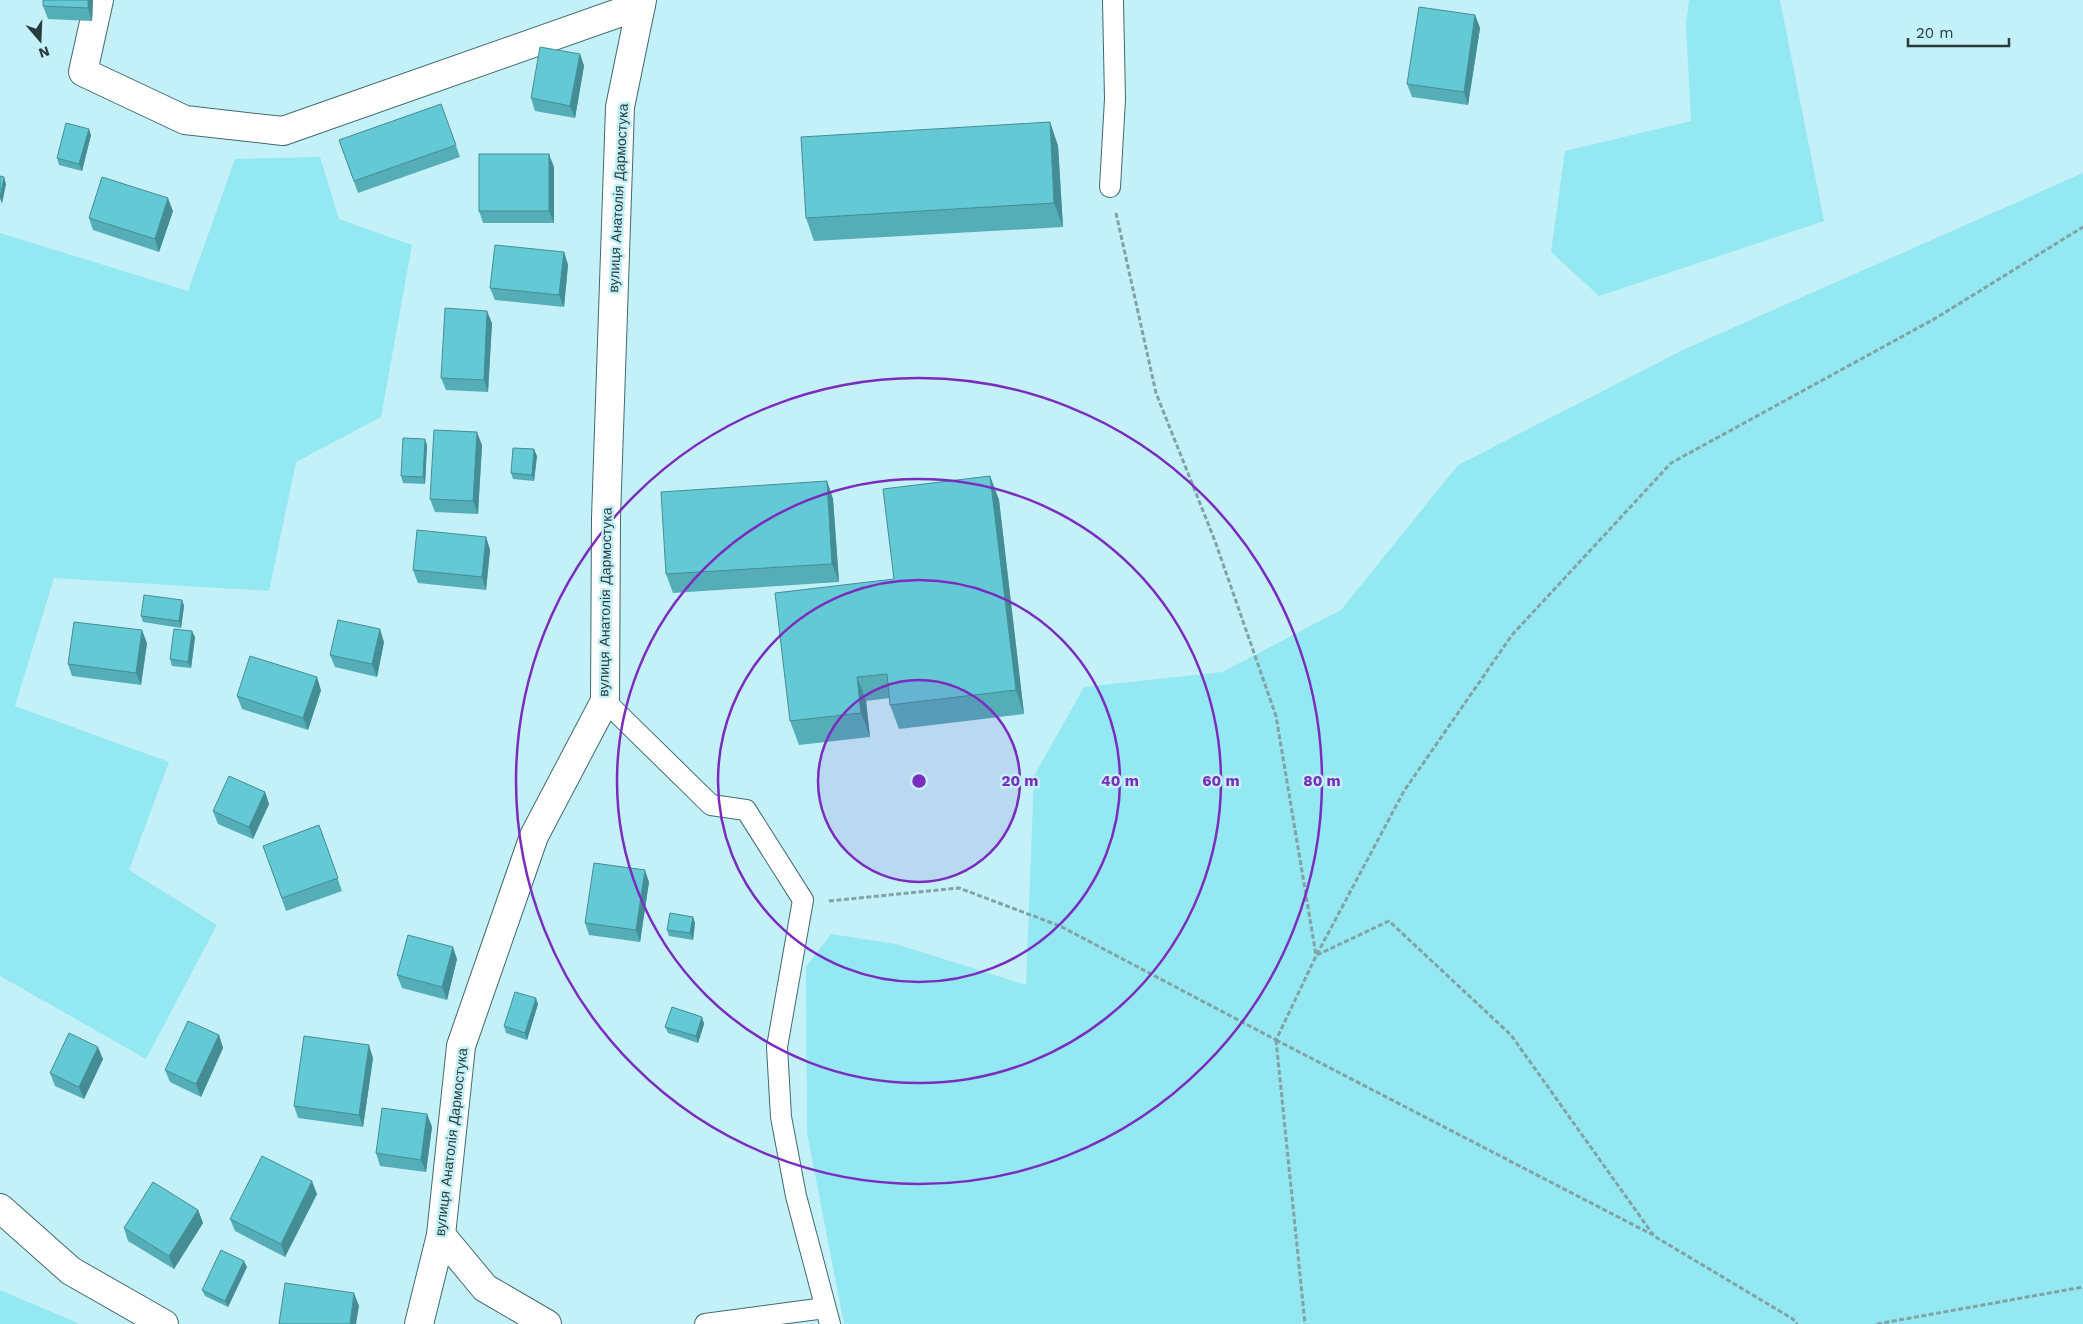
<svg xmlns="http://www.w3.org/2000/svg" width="2083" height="1324" viewBox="0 0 2083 1324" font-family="'Work Sans',sans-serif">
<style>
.green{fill:#94e8f2}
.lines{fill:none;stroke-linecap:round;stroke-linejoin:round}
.lane-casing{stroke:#406a6f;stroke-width:22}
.street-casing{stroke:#406a6f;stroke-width:30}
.path{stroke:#81a2a7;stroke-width:3;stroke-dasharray:5 2.5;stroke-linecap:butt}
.lane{stroke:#fff;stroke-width:20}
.street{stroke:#fff;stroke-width:28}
.wall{fill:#54adb7}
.shaded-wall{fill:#458d95}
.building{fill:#62c9d5;stroke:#458d95}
.ring{fill:none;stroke:#7b2cbf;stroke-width:2.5}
.labels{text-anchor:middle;stroke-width:5;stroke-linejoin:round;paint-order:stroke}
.street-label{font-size:14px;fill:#293b3e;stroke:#c3f1f7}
.centre{fill:#7b2cbf;stroke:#c3f1f7;stroke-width:2.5}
.ring-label{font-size:15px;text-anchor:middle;font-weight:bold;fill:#7b2cbf;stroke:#c3f1f7;stroke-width:5;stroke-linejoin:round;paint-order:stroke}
</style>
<rect width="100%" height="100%" fill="#c3f1f7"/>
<g class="green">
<polygon points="1689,0 1780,0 1824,221 1599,296 1551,252 1565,151 1691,121 1686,25"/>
<polygon points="320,157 339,219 412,245 381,417 296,462 269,591 54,578 15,706 169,762 129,870 217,925 146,1059 0,976 0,233 188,291 235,159"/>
<polygon points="2083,173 2083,1324 844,1324 807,1133 806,967 831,934 896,944 1026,985 1034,776 1084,687 1222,672 1341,610 1458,465 1685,349"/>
<polygon points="0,1290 80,1324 0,1324"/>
</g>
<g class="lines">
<g class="lane-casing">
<g id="lane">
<polyline points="1110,187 1115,99 1113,0"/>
<polyline points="605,701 711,805 746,810 803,900 777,1047 781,1117 796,1196 830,1324"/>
<polyline points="705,1324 825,1308"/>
</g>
</g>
<g class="street-casing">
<g id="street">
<polyline points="99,0 83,72 185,120 283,131 641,5"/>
<polyline points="0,1208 71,1271 164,1324"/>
<polyline points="441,1235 485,1288 547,1324"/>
<polyline points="419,1324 441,1235 461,1046 534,836 605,701 606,518 620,107 642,0"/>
</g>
</g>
<g class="path">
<polyline points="1116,213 1156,393 1215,541 1276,716 1316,955"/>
<polyline points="829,901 959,888 1060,926 1276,1040 1316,956 1404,791 1512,635 1671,463 1936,318 2083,227"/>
<polyline points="1317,955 1389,921 1511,1035 1654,1236 1793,1319 1797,1324"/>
<polyline points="1276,1040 1653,1235"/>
<polyline points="1276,1040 1305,1324"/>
<polyline points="1877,1324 2083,1287"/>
</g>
<use href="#lane" class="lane"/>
<use href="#street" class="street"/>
</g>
<g class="wall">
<polygon points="93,0 92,21 48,19 43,6"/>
<polygon points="1475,15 1480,28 1468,105 1412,97 1407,84"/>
<polygon points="580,54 584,66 575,118 535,111 531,98"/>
<polygon points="441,104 460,157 358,193 339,140"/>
<polygon points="1050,122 1058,146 1063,227 814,241 806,218"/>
<polygon points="91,135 82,171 59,165 57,158"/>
<polygon points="554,167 554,223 483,223 479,211"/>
<polygon points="173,211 159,252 93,230 89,218"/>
<polygon points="564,252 568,265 564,307 495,300 490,288"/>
<polygon points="492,323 488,392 446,390 441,378"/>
<polygon points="427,445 425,484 403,483 401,476"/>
<polygon points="482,445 478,514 435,512 430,499"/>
<polygon points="537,456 534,481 513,479 511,473"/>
<polygon points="990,476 999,500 1024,714 899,729 890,705 890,698 866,701 870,737 799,745 790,721 894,579"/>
<polygon points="827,481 833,499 839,582 673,593 666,574"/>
<polygon points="486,537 490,550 486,590 418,583 413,570"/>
<polygon points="182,600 184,606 181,628 143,622 141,616"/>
<polygon points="195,637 191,668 172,666 170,659"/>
<polygon points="384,642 377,677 335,667 330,655"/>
<polygon points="147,643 141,685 72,676 68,664"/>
<polygon points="321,690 308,730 242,709 237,696"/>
<polygon points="265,792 269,804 253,839 218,824 213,811"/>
<polygon points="319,825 342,891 286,911 263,846"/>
<polygon points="649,882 640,942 589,935 585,923"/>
<polygon points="693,917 695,923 693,940 669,936 667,930"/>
<polygon points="457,959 447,1000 402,988 397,975"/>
<polygon points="538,1004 527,1040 506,1033 504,1026"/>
<polygon points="702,1017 704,1024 698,1043 668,1033 665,1027"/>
<polygon points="219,1035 223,1048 201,1097 170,1082 165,1070"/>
<polygon points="373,1058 363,1127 298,1118 294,1106"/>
<polygon points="103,1059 84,1099 55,1086 50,1073"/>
<polygon points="427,1114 432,1127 426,1172 380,1166 376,1153"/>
<polygon points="317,1194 285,1257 235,1231 230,1219"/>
<polygon points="198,1210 203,1223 174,1269 128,1241 124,1228"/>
<polygon points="247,1267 228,1307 205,1296 202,1290"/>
</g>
<g class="shaded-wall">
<polygon points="88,0 93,0 92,21 88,8"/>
<polygon points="1475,15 1480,28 1468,105 1464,92"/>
<polygon points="580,54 584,66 575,118 570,106"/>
<polygon points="1050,122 1058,146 1063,227 1054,203"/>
<polygon points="89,129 91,135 82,171 79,164"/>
<polygon points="549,154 554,167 554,223 549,211"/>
<polygon points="4,177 6,184 2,204 0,198"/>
<polygon points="168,198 173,211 159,252 155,239"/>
<polygon points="564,252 568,265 564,307 559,295"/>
<polygon points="487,311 492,323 488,392 484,380"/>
<polygon points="477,432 482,445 478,514 473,501"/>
<polygon points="425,439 427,445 425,484 423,477"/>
<polygon points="534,449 537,456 534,481 532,475"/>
<polygon points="990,476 999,500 1024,714 1016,690"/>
<polygon points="827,481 833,499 839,582 832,564"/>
<polygon points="486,537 490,550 486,590 482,577"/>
<polygon points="182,600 184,606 181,628 179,621"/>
<polygon points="380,629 384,642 377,677 372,664"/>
<polygon points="142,630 147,643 141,685 136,673"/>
<polygon points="192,631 195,637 191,668 188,662"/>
<polygon points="317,677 321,690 308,730 303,718"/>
<polygon points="857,677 866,701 870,737 861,713"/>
<polygon points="265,792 269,804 253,839 249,827"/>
<polygon points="645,870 649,882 640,942 636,930"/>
<polygon points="693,917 695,923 693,940 690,933"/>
<polygon points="453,947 457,959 447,1000 442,987"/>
<polygon points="536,998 538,1004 527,1040 525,1033"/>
<polygon points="702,1017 704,1024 698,1043 696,1036"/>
<polygon points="219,1035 223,1048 201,1097 196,1084"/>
<polygon points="369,1045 373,1058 363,1127 359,1115"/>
<polygon points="98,1047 103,1059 84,1099 79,1087"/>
<polygon points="427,1114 432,1127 426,1172 421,1160"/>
<polygon points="312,1181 317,1194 285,1257 281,1244"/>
<polygon points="198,1210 203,1223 174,1269 169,1256"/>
<polygon points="244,1261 247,1267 228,1307 225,1301"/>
<polygon points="354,1293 359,1306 356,1324 350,1324"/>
</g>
<g class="building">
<polygon points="43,0 88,0 88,8 43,6"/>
<polygon points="1419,7 1475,15 1464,92 1407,84"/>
<polygon points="540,47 580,54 570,106 531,98"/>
<polygon points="441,104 456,145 354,181 339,140"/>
<polygon points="1050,122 1054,203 806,218 801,137"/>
<polygon points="66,123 89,129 79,164 57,158"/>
<rect x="479" y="154" width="70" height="57"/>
<polygon points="0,176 4,177 0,198"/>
<polygon points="102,177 168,198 155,239 89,218"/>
<polygon points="495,245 564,252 559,295 490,288"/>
<polygon points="445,308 487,311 484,380 441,378"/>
<polygon points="434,430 477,432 473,501 430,499"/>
<polygon points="403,438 425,439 423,477 401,476"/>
<polygon points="513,448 534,449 532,475 511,473"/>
<polygon points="990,476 1016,690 890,705 887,674 857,677 861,713 790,721 775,593 894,579 883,489"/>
<polygon points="827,481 832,564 666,574 661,492"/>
<polygon points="417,530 486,537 482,577 413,570"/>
<polygon points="144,595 182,600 179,621 141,616"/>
<polygon points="338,620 380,629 372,664 330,655"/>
<polygon points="74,622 142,630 136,673 68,664"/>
<polygon points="174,629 192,631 188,662 170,659"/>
<polygon points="250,656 317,677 303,718 237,696"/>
<polygon points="229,776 265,792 249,827 213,811"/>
<polygon points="319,825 338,878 282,898 263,846"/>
<polygon points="594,863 645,870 636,930 585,923"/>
<polygon points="670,913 693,917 690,933 667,930"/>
<polygon points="408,935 453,947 442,987 397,975"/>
<polygon points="515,992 536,998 525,1033 504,1026"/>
<polygon points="672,1007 702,1017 696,1036 665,1027"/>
<polygon points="188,1021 219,1035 196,1084 165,1070"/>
<polygon points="69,1033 98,1047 79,1087 50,1073"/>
<polygon points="304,1036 369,1045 359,1115 294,1106"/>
<polygon points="382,1108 427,1114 421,1160 376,1153"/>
<polygon points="262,1156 312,1181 281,1244 230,1219"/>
<polygon points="153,1182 198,1210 169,1256 124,1228"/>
<polygon points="221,1250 244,1261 225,1301 202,1290"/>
<polygon points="285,1283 354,1293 350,1324 279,1324"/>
</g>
<circle cx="919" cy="781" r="101" fill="#7b2cbf" fill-opacity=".12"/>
<g class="ring">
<circle cx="919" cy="781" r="101"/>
<circle cx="919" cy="781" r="201"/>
<circle cx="919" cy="781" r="302"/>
<circle cx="919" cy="781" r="403"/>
</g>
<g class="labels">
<g class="street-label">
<text transform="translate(618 198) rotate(-87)" y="5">вулиця Анатолія Дармостука</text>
<text transform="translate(605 602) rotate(-89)" y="5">вулиця Анатолія Дармостука</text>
<text transform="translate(451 1142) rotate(-83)" y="5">вулиця Анатолія Дармостука</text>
</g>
</g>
<circle cx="919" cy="781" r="8" class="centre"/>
<g class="ring-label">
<text x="1020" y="786">20 m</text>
<text x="1120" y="786">40 m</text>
<text x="1221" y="786">60 m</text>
<text x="1322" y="786">80 m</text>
</g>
<g transform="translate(40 40) rotate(161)" stroke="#c3f1f7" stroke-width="4" paint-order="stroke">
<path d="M0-4L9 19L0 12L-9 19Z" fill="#293b3e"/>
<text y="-8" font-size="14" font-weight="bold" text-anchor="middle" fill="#293b3e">N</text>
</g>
<path d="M1908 38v8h101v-8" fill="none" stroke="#293b3e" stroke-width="2.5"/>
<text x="1916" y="38" font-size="15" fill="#293b3e" stroke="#c3f1f7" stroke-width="4" paint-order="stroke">20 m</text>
</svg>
